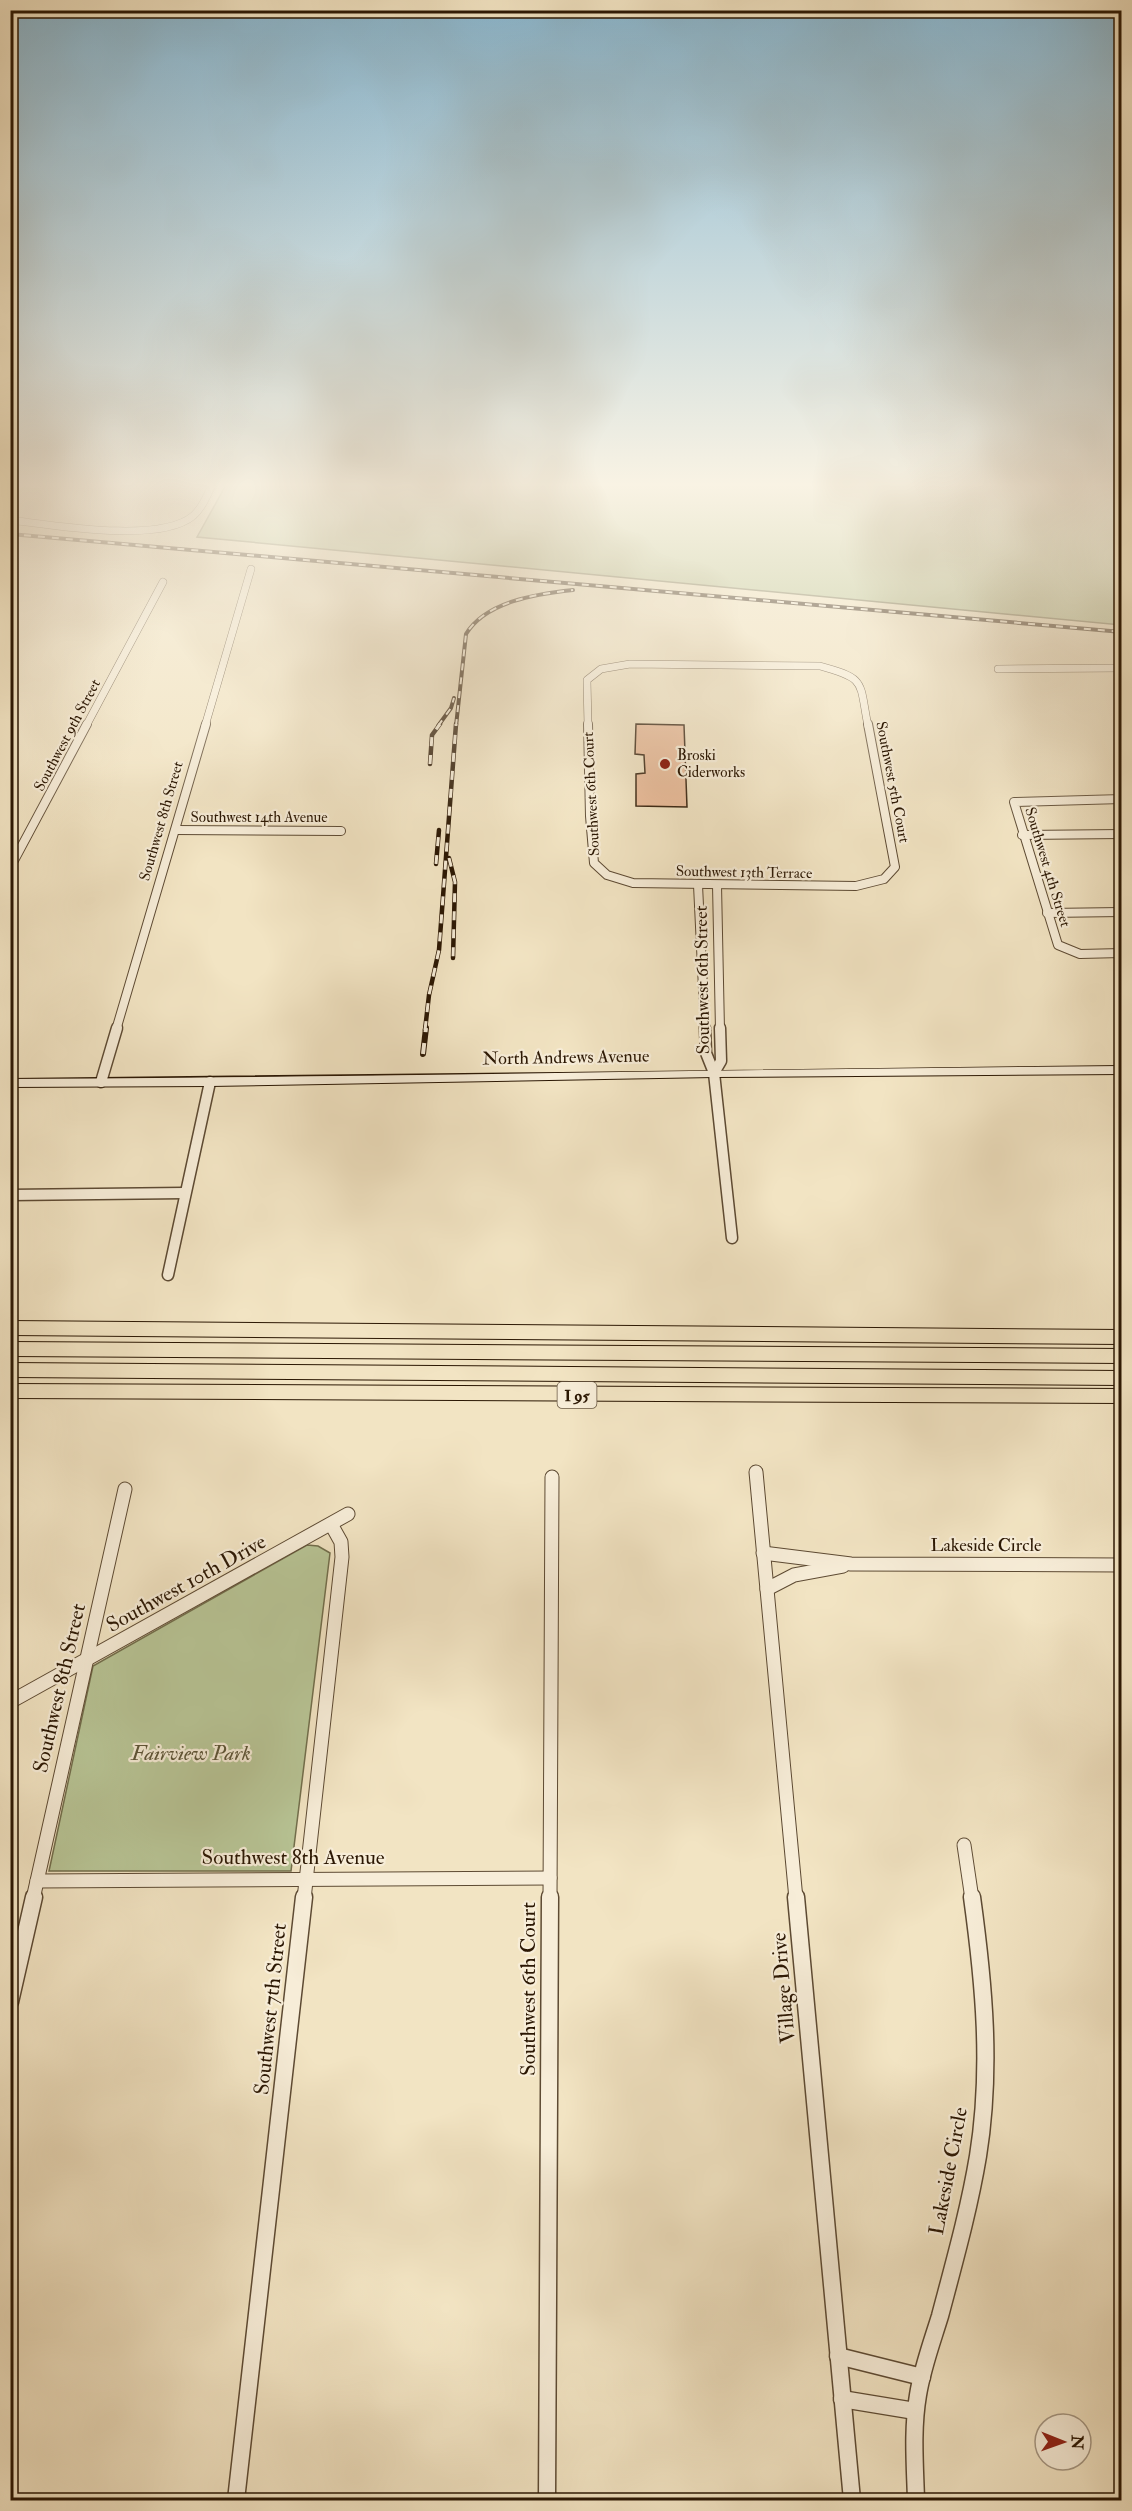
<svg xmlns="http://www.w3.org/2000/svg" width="1132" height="2511" viewBox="0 0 1132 2511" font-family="'IM FELL Double Pica',serif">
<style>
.green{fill:#b8c596;stroke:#726e4c;stroke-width:1.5}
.building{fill:#eab996;stroke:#2b1703;stroke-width:1.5}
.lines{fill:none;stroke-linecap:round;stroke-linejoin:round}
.minor-far4-casing{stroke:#5d4a33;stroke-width:8}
.minor-far3-casing{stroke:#5d4a33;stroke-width:10}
.minor-far2-casing{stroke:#5d4a33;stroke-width:13}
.minor-far1-casing{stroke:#5d4a33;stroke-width:15}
.minor-casing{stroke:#5d4a33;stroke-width:19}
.secondary-casing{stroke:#2b1703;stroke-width:2}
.motorway-casing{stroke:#2b1703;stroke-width:2}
.minor-far4{stroke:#f7edd8;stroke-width:7}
.minor-far3{stroke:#f7edd8;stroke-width:8}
.minor-far2{stroke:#f7edd8;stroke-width:10}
.minor-far1{stroke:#f7edd8;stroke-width:13}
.minor{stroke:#f7edd8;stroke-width:16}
.secondary{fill:#f7edd8;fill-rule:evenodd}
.motorway{fill:#f2e4c3;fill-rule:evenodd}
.rail-far2-casing{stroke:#2b1703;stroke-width:4}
.rail-far1-casing{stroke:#2b1703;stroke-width:4.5}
.rail-casing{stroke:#2b1703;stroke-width:6}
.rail-far2{stroke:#f7edd8;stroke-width:2;stroke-dasharray:7;stroke-linecap:butt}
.rail-far1{stroke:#f7edd8;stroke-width:3;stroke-dasharray:9;stroke-linecap:butt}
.rail{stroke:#f7edd8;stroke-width:4;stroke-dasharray:11;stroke-linecap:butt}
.poi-dot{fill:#8f2418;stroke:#f7edd8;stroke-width:2}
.labels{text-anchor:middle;stroke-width:4.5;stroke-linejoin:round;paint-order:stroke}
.far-street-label{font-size:15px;fill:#2b1703;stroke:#f7edd8}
.far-poi-label{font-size:15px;fill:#2b1703;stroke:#f7edd8;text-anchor:start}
.shield{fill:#f7edd8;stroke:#685743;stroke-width:1.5}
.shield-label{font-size:16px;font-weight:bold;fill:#2b1703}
.street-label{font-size:18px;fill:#2b1703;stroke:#f7edd8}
.near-street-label{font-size:21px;fill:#2b1703;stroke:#f7edd8}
.near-park-label{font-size:21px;font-style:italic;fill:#5c5436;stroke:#f7edd8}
</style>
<rect width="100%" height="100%" fill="#f2e4c3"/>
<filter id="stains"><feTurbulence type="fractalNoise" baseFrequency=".00333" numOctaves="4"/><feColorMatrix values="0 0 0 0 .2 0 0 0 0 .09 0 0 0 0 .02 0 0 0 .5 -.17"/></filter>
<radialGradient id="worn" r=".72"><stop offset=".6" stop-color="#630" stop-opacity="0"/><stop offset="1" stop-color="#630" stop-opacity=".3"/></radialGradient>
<g class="green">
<polygon points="226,485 1120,485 1121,625 197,537"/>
<polygon points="307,1545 318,1546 330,1553 291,1871 49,1871 93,1666"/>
</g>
<polygon class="building" points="636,724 684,725 687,807 636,806 636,774 645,773 644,755 635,754"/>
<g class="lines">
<g class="minor-far4-casing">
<g id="minor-far4">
<path d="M10 520C52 525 159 544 193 516 202 508 207 496 212 485"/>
<polyline points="998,669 1122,668"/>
<polyline points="86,726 163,582"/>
<polyline points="205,726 251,569"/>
<path d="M588 726 587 680 601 669 630 664 820 666C867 679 859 681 868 726"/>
</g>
</g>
<g class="minor-far3-casing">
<g id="minor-far3">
<polyline points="588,724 590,816 594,863 607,875 633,883 856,886 884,879 895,867 868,724"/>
<polyline points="1122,799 1014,802 1058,945 1080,954 1122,953"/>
<polyline points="176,830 341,831"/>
<polyline points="1022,835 1122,834"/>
<polyline points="10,868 87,724"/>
<polyline points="698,885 705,1030"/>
<polyline points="717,885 720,1030"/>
<polyline points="1047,913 1122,912"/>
<polyline points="116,1030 206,724"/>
</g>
</g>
<g class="minor-far2-casing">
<g id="minor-far2">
<polyline points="705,1028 706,1053 714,1073 732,1238"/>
<polyline points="714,1073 721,1061 720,1028"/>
<polyline points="101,1082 117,1028"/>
<polyline points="10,1195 184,1193"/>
<polyline points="168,1275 210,1082"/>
</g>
</g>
<g class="minor-far1-casing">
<g id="minor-far1">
<polyline points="756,1472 796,1899"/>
<polyline points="763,1553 851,1564 1122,1565"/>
<polyline points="767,1589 794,1575 843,1566"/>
<polyline points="10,1702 348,1514"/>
<polyline points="964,1845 972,1899"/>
<polyline points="37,1881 550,1878"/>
<polyline points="33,1899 125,1489"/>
<polyline points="304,1899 342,1557 341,1542 331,1524"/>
<polyline points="550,1899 552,1477"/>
</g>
</g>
<g class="minor-casing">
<g id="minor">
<polyline points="796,1897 852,2500"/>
<polyline points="10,2002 34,1897"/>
<polyline points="838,2356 922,2377"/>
<polyline points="842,2399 915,2411"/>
<polyline points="236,2500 304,1897"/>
<polyline points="547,2500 550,1897"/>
<path d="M916 2500C915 2465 912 2430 918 2395 922 2369 932 2342 940 2316 954 2263 969 2210 978 2156 992 2069 984 1984 972 1897"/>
</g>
</g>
<g class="secondary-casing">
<path id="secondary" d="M1122 1066V1074L714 1077 210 1086 10 1087V1079C381 1077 751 1069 1122 1066Z"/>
</g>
<g class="motorway-casing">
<g id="motorway">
<polygon points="10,1321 1122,1330 1122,1344 10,1335"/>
<polygon points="10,1342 1122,1349 1122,1363 10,1356"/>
<polygon points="10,1363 1122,1371 1122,1385 10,1377"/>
<polygon points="10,1384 1122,1389 1122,1403 10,1398"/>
</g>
</g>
<use href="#minor-far4" class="minor-far4"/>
<use href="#minor-far3" class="minor-far3"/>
<use href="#minor-far2" class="minor-far2"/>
<use href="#minor-far1" class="minor-far1"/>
<use href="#minor" class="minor"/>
<use href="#secondary" class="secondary"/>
<use href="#motorway" class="motorway"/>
<g class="rail-far2-casing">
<g id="rail-far2">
<polyline points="10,534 1122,632"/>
<polyline points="438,726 451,708 454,698"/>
<path d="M456 726 466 634C486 601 537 594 573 590"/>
</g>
</g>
<g class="rail-far1-casing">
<g id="rail-far1">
<polyline points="430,764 432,735 440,724"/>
<polyline points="449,858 455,882 453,958"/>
<polyline points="436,864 439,830"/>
<polyline points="425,1030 429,995 439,950 456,724"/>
</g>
</g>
<g class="rail-casing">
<polyline id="rail" points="423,1054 426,1028"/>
</g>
<use href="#rail-far2" class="rail-far2"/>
<use href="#rail-far1" class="rail-far1"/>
<use href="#rail" class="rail"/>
</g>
<linearGradient id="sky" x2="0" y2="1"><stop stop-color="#89b8d2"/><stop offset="0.58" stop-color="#f9f3e4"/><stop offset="1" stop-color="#f9f3e4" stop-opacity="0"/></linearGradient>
<rect width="1132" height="836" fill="url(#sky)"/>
<circle class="poi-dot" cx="665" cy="764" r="6"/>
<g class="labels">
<g class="far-street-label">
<text transform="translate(67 735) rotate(-62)" y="5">Southwest 9th Street</text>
<text transform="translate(893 782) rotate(79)" y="5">Southwest 5th Court</text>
<text transform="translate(591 794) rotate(-93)" y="5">Southwest 6th Court</text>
<text x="259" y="822">Southwest 14th Avenue</text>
<text transform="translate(161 821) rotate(-74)" y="5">Southwest 8th Street</text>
<text transform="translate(1048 867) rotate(73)" y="5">Southwest 4th Street</text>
<text transform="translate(744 872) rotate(1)" y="5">Southwest 13th Terrace</text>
</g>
<g class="far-poi-label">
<text x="677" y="760">Broski<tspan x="677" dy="17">Ciderworks</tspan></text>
</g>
<rect class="shield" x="557.5" y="1382" width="39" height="26" rx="4.5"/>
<g class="shield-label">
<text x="577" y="1401">I 95</text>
</g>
<g class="street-label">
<text transform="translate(702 980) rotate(-91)" y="6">Southwest 6th Street</text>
<text transform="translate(566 1057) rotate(-1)" y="6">North Andrews Avenue</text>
<text x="986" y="1551">Lakeside Circle</text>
</g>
<g class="near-street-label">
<text transform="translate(186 1583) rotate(-29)" y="7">Southwest 10th Drive</text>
<text transform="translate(59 1688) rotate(-77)" y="7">Southwest 8th Street</text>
<text x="293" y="1864">Southwest 8th Avenue</text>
<text transform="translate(783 1988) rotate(-95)" y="7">Village Drive</text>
<text transform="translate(528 1989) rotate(-90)" y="7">Southwest 6th Court</text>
<text transform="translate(270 2009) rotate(-84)" y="7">Southwest 7th Street</text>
<text transform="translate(948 2171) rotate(-79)" y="7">Lakeside Circle</text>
</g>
<g class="near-park-label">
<text x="191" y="1760">Fairview Park</text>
</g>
</g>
<rect width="1132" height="2511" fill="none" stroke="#f2e4c3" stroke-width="36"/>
<rect x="12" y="12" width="1108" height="2487" fill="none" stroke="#2b1703" stroke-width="3"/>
<rect x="18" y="18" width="1096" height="2475" fill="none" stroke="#2b1703" stroke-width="1.5"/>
<g transform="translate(1063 2442) rotate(91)"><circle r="28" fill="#f7edd8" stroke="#a59783" stroke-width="1.5"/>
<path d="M0-4.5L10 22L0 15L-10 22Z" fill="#8f2418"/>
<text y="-9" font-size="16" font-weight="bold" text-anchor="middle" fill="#2b1703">N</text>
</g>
<rect width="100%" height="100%" filter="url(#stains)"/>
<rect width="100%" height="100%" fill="url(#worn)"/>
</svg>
